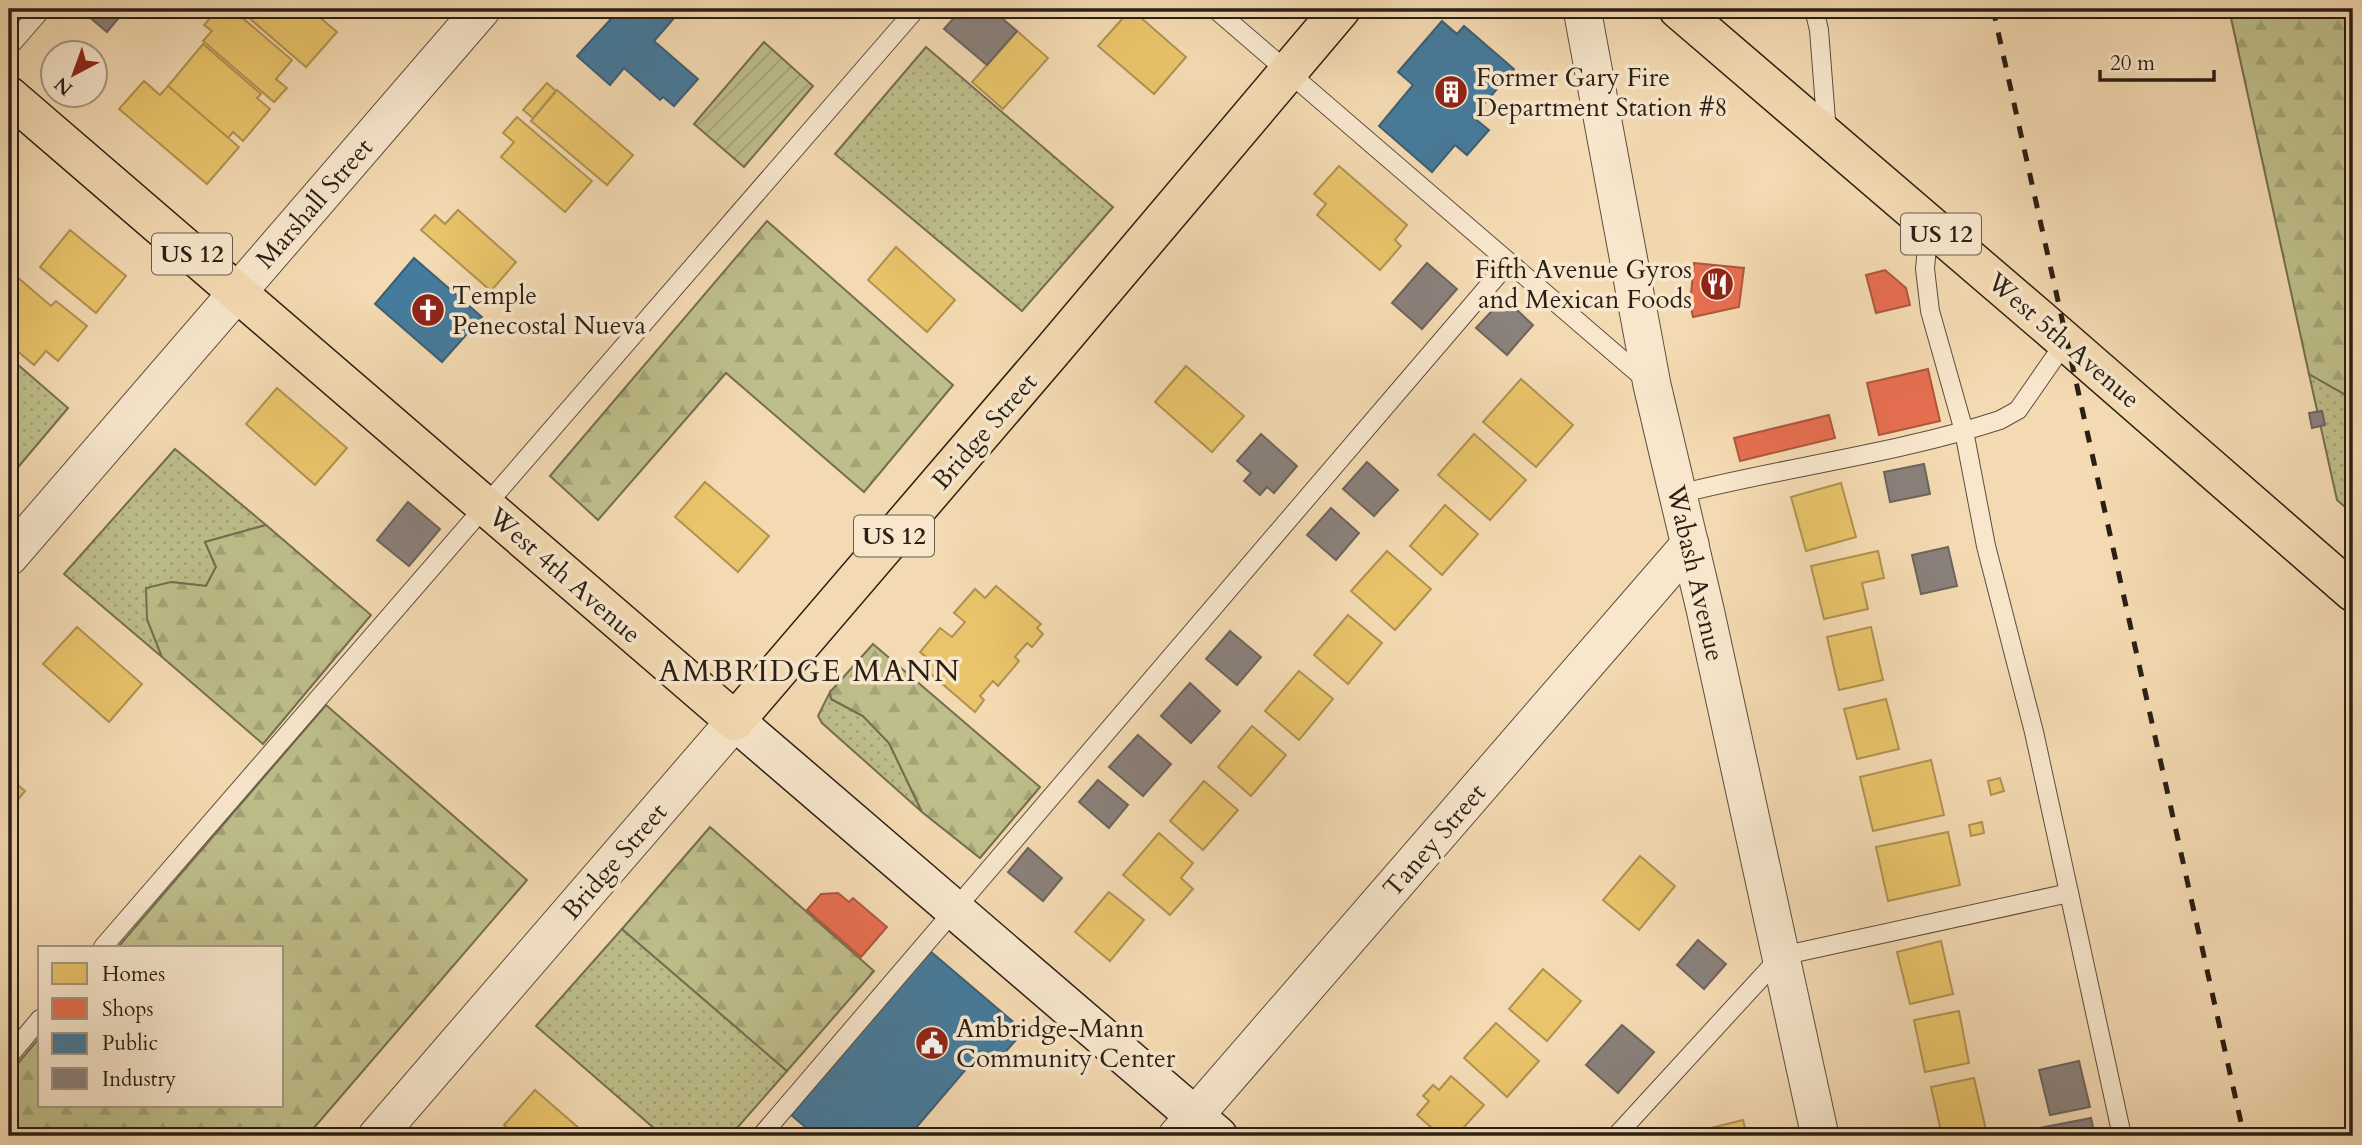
<svg xmlns="http://www.w3.org/2000/svg" width="2362" height="1145" viewBox="0 0 2362 1145" font-family="Cardo,serif">
<style>
.grass{fill:url(#grass-dots);stroke:#746e50;stroke-width:2}
.forest{fill:url(#forest-firs);stroke:#746e50;stroke-width:2}
.garden{fill:url(#garden-furrows);stroke:#746e50;stroke-width:2}
.homes{fill:#e9c46a;stroke:#b09250;stroke-width:2}
.shops{fill:#e76f51;stroke:#ae573f;stroke-width:2}
.public{fill:#457b9d;stroke:#3d5f74;stroke-width:2}
.industry{fill:#8a817c;stroke:#6d645d;stroke-width:2}
.lines{fill:none;stroke-linecap:round;stroke-linejoin:round}
.service-casing{stroke:#5c4e3c;stroke-width:20}
.minor-casing{stroke:#5c4e3c;stroke-width:39}
.secondary-casing{stroke:#2a1f15;stroke-width:41}
.primary-casing{stroke:#2a1f15;stroke-width:41}
.service{stroke:#f8e7cd;stroke-width:18}
.minor{stroke:#f8e7cd;stroke-width:37}
.secondary{stroke:#f8e7cd;stroke-width:38}
.primary{stroke:#f4dab2;stroke-width:38}
.rail{stroke:#2a1f15;stroke-width:5;stroke-dasharray:12 12;stroke-linecap:butt}
.labels{text-anchor:middle;stroke-width:7;stroke-linejoin:round;paint-order:stroke}
.shield{fill:#f8e7cd;stroke:#685b4c;stroke-width:2}
.shield-label{font-size:24px;font-weight:bold;fill:#2a1f15}
.poi-label{font-size:26px;fill:#2a1f15;stroke:#f8e7cd;text-anchor:start}
.street-label{font-size:26px;fill:#2a1f15;stroke:#f8e7cd}
.quarter-label{font-size:30px;letter-spacing:2px;fill:#2a1f15;stroke:#f8e7cd}
</style>
<defs>
<pattern id="grass-dots" width="8" height="8" patternUnits="userSpaceOnUse" patternTransform="scale(1.75)"><rect width="8" height="8" fill="#bebe8a"/><path d="M2 2h.1M6 6h.1" fill="none" stroke="#a3a376" stroke-width="1.8" stroke-linecap="round"/></pattern>
<pattern id="forest-firs" width="22" height="20" patternUnits="userSpaceOnUse" patternTransform="scale(1.75)"><rect width="22" height="20" fill="#bebe8a"/><path d="M5 1l3.5 6h-7zM16 11l3.5 6h-7z" fill="#a3a376"/></pattern>
<pattern id="garden-furrows" width="10" height="10" patternUnits="userSpaceOnUse" patternTransform="scale(1.75)"><rect width="10" height="10" fill="#bebe8a"/><path d="M-1 1l2-2M0 10L10 0M9 11l2-2" fill="none" stroke="#a3a376"/></pattern>
</defs>
<rect width="100%" height="100%" fill="#f4dab2"/>
<filter id="stains"><feTurbulence type="fractalNoise" baseFrequency=".00286" numOctaves="4"/><feColorMatrix values="0 0 0 0 .2 0 0 0 0 .09 0 0 0 0 .02 0 0 0 .5 -.17"/></filter>
<radialGradient id="worn" r=".72"><stop offset=".6" stop-color="#630" stop-opacity="0"/><stop offset="1" stop-color="#630" stop-opacity=".3"/></radialGradient>
<g class="grass">
<polygon points="926,47 1113,207 1022,311 835,154"/>
<polygon points="9,357 68,408 9,478"/>
<polygon points="2309,374 2353,399 2353,514 2337,500"/>
<polygon points="175,449 266,525 205,542 216,567 206,586 171,582 147,619 162,657 64,574"/>
<polygon points="830,692 831,699 863,716 889,743 922,812 822,723 818,716"/>
<polygon points="622,929 787,1071 730,1136 663,1136 536,1026"/>
</g>
<g class="forest">
<polygon points="2229,9 2353,9 2353,399 2309,374"/>
<polygon points="767,221 953,385 864,492 726,373 598,520 550,476"/>
<polygon points="266,525 371,615 263,744 162,657 147,619 146,588 171,582 206,586 216,567 205,542"/>
<polygon points="873,644 1040,787 980,858 922,812 889,743 863,716 831,699 830,692"/>
<polygon points="326,705 527,880 307,1136 9,1136 9,1074 40,1037 40,1105 282,1105 282,947 118,947"/>
<polygon points="710,827 874,971 787,1071 622,929"/>
</g>
<polygon class="garden" points="764,42 813,86 744,167 694,124"/>
<g class="homes">
<polygon points="218,9 232,9 292,60 276,79 287,88 274,102 203,41 212,31 204,25"/>
<polygon points="245,9 310,9 337,32 306,67 242,12"/>
<polygon points="1131,9 1186,57 1154,94 1098,46"/>
<polygon points="1017,31 1048,58 1003,109 972,82"/>
<polygon points="203,44 261,94 257,98 270,109 243,141 233,132 228,138 168,86"/>
<polygon points="144,81 160,95 168,86 239,147 207,184 119,109"/>
<polygon points="547,83 556,91 533,118 523,110"/>
<polygon points="557,90 633,155 607,185 531,121"/>
<polygon points="517,117 592,181 565,212 501,157 514,142 503,133"/>
<polygon points="1339,166 1407,225 1395,240 1401,246 1380,270 1317,215 1326,204 1314,194"/>
<polygon points="458,210 516,262 491,291 421,230 435,215 445,224"/>
<polygon points="70,230 126,276 96,313 40,267"/>
<polygon points="896,247 955,300 927,332 868,280"/>
<polygon points="9,270 51,306 56,301 87,326 58,361 46,351 34,365 9,344"/>
<polygon points="1186,366 1244,416 1212,452 1155,402"/>
<polygon points="1521,379 1573,425 1536,467 1483,422"/>
<polygon points="277,388 347,448 315,485 246,424"/>
<polygon points="1474,434 1526,480 1490,520 1438,475"/>
<polygon points="705,482 769,536 738,572 675,517"/>
<polygon points="1841,483 1856,537 1806,551 1791,497"/>
<polygon points="1445,505 1478,534 1442,575 1410,546"/>
<polygon points="1387,551 1431,589 1395,630 1351,591"/>
<polygon points="1878,551 1884,578 1862,583 1868,609 1824,619 1811,566"/>
<polygon points="996,586 1041,624 1037,628 1043,634 1032,647 1027,643 1015,657 1019,661 998,686 993,681 980,696 984,700 975,712 925,669 931,661 920,652 940,628 952,637 965,622 954,613 975,589 985,598"/>
<polygon points="1348,615 1382,643 1348,684 1314,655"/>
<polygon points="77,627 142,684 109,722 43,664"/>
<polygon points="1871,627 1883,680 1839,690 1827,637"/>
<polygon points="1299,671 1333,699 1299,740 1265,711"/>
<polygon points="1886,699 1899,749 1857,759 1844,709"/>
<polygon points="1252,726 1286,755 1251,796 1218,767"/>
<polygon points="1931,760 1944,815 1873,831 1860,777"/>
<polygon points="9,777 25,791 9,810"/>
<polygon points="2000,778 2004,791 1991,795 1988,781"/>
<polygon points="1204,781 1238,810 1203,850 1170,821"/>
<polygon points="1982,822 1984,833 1971,836 1969,825"/>
<polygon points="1948,832 1960,885 1888,901 1876,847"/>
<polygon points="1159,833 1193,863 1181,878 1193,889 1170,915 1123,875"/>
<polygon points="1640,856 1675,886 1639,930 1603,900"/>
<polygon points="1109,892 1144,920 1110,961 1075,932"/>
<polygon points="1941,941 1953,994 1910,1004 1897,952"/>
<polygon points="1543,969 1581,1001 1547,1041 1509,1009"/>
<polygon points="1959,1011 1969,1063 1925,1072 1914,1020"/>
<polygon points="1496,1023 1539,1061 1507,1097 1464,1058"/>
<polygon points="1451,1076 1484,1105 1456,1136 1441,1136 1417,1115 1429,1101 1423,1096 1433,1085 1439,1090"/>
<polygon points="1974,1078 1986,1130 1956,1136 1942,1136 1931,1087"/>
<polygon points="535,1090 588,1136 517,1136 504,1125"/>
<polygon points="1743,1120 1747,1136 1679,1136"/>
</g>
<g class="shops">
<polygon points="1694,263 1744,268 1739,307 1693,317 1690,304"/>
<polygon points="1885,270 1906,288 1910,305 1876,313 1866,275"/>
<polygon points="1928,369 1940,421 1879,435 1867,383"/>
<polygon points="1829,415 1835,438 1740,461 1734,438"/>
<polygon points="838,893 849,902 853,898 887,927 861,957 807,910 821,894"/>
</g>
<g class="public">
<polygon points="620,9 682,9 654,41 698,79 674,106 663,97 660,100 624,68 610,85 577,56"/>
<polygon points="1442,21 1457,34 1464,26 1514,69 1473,117 1489,130 1467,155 1455,145 1432,172 1379,126 1413,85 1398,72"/>
<polygon points="414,258 482,317 442,362 375,304"/>
<polygon points="930,951 1024,1031 992,1067 978,1055 909,1136 816,1136 791,1115"/>
</g>
<g class="industry">
<polygon points="80,9 126,9 107,32"/>
<polygon points="962,9 991,9 1017,31 987,65 944,29"/>
<polygon points="1427,263 1457,289 1422,329 1392,303"/>
<polygon points="1504,298 1533,325 1507,355 1476,328"/>
<polygon points="2322,411 2325,425 2312,428 2309,413"/>
<polygon points="1261,434 1297,466 1274,493 1267,487 1260,495 1244,481 1251,473 1237,461"/>
<polygon points="1367,462 1398,490 1374,516 1343,489"/>
<polygon points="1924,464 1930,494 1890,502 1884,472"/>
<polygon points="408,502 440,529 409,566 377,540"/>
<polygon points="1331,508 1359,533 1336,560 1307,535"/>
<polygon points="1948,547 1957,586 1921,594 1912,555"/>
<polygon points="1230,631 1261,657 1237,685 1206,659"/>
<polygon points="1190,683 1220,711 1191,743 1161,716"/>
<polygon points="1138,735 1171,764 1143,796 1109,767"/>
<polygon points="1098,780 1128,805 1109,828 1079,802"/>
<polygon points="1028,848 1062,878 1043,901 1008,872"/>
<polygon points="1698,940 1726,964 1704,989 1677,965"/>
<polygon points="1622,1025 1654,1052 1618,1093 1586,1065"/>
<polygon points="2079,1061 2090,1107 2050,1115 2039,1070"/>
<polygon points="2091,1118 2095,1136 2035,1136 2034,1129"/>
</g>
<g class="lines">
<g class="service-casing">
<g id="service">
<polyline points="1215,9 1647,381"/>
<polyline points="1814,9 1819,30 1827,133"/>
<polyline points="9,47 42,9"/>
<polyline points="1929,225 1925,269 1930,311 1964,431 1986,546 2034,732 2122,1136"/>
<path d="M1679 494C1785 467 1896 454 2000 420L2018 410 2066 341"/>
<polyline points="103,947 916,9"/>
<polyline points="9,1056 40,1019"/>
<polyline points="761,1136 1509,262"/>
<polyline points="1616,1136 1781,956 2069,893"/>
</g>
</g>
<g class="minor-casing">
<g id="minor">
<polyline points="1582,9 1652,385 1705,609 1820,1136"/>
<polyline points="9,557 482,9"/>
<polyline points="377,1136 735,721"/>
<polyline points="1177,1136 1690,544"/>
</g>
</g>
<g class="secondary-casing">
<polyline id="secondary" points="735,721 1218,1136"/>
</g>
<g class="primary-casing">
<g id="primary">
<polyline points="1678,9 2043,322 2353,592"/>
<polyline points="9,96 735,721 1053,350 1341,9"/>
</g>
</g>
<use href="#service" class="service"/>
<use href="#minor" class="minor"/>
<use href="#secondary" class="secondary"/>
<use href="#primary" class="primary"/>
<polyline class="rail" points="1993,9 2244,1136"/>
</g>
<defs>
<g id="building-disc" transform="scale(1.75)"><circle r="9.5" fill="#8f2418" stroke="#f8e7cd"/><path d="M-4-6H4V6H1V3H-1V6H-4ZM-2.5-4.3h1.7v1.8h-1.7ZM.8-4.3h1.7v1.8H.8ZM-2.5-1h1.7V.8h-1.7ZM.8-1h1.7V.8H.8Z" fill="#fff"/></g>
<g id="restaurant-disc" transform="scale(1.75)"><circle r="9.5" fill="#8f2418" stroke="#f8e7cd"/><path d="M-5-6h1v4h1v-4h1v4h1v-4h1v5L-1.5 .5V6h-2V.5L-5-1ZM5-6V6H3V1.5H1.5Q1.5-4 5-6Z" fill="#fff"/></g>
<g id="church-disc" transform="scale(1.75)"><circle r="9.5" fill="#8f2418" stroke="#f8e7cd"/><path d="M-1.2-6h2.4v3.5h3.3v2.4h-3.3V6h-2.4V-.1h-3.3v-2.4h3.3Z" fill="#fff"/></g>
<g id="civic-disc" transform="scale(1.75)"><circle r="9.5" fill="#8f2418" stroke="#f8e7cd"/><path d="M-.6-6.5H3V-4.5H.6V-3L4-1V1h2V6H-6V1h2V-1L-.6-3ZM-1.2 2.5V6h2.4V2.5Z" fill="#fff"/></g>
</defs>
<g fill-rule="evenodd">
<use href="#building-disc" x="1451" y="92"/>
<use href="#restaurant-disc" x="1717" y="284"/>
<use href="#church-disc" x="428" y="310"/>
<use href="#civic-disc" x="932" y="1043"/>
</g>
<g class="labels">
<g class="shield">
<rect x="1901" y="213.5" width="80" height="41" rx="5"/>
<rect x="152" y="233.5" width="80" height="41" rx="5"/>
<rect x="854" y="515.5" width="80" height="41" rx="5"/>
</g>
<g class="shield-label">
<text x="1941" y="242">US 12</text>
<text x="192" y="262">US 12</text>
<text x="894" y="544">US 12</text>
</g>
<g class="poi-label">
<text x="1476" y="86">Former Gary Fire<tspan x="1476" dy="30">Department Station #8</tspan></text>
<text x="1692" y="278" text-anchor="end">Fifth Avenue Gyros<tspan x="1692" dy="30">and Mexican Foods</tspan></text>
<text x="452" y="304">Temple<tspan x="452" dy="30">Penecostal Nueva</tspan></text>
<text x="956" y="1037">Ambridge-Mann<tspan x="956" dy="30">Community Center</tspan></text>
</g>
<g class="street-label">
<text transform="translate(314 203) rotate(-49)" y="9">Marshall Street</text>
<text transform="translate(2064 340) rotate(41)" y="9">West 5th Avenue</text>
<text transform="translate(984 431) rotate(-49)" y="9">Bridge Street</text>
<text transform="translate(1696 573) rotate(77)" y="9">Wabash Avenue</text>
<text transform="translate(565 575) rotate(41)" y="9">West 4th Avenue</text>
<text transform="translate(1434 840) rotate(-49)" y="9">Taney Street</text>
<text transform="translate(614 861) rotate(-49)" y="9">Bridge Street</text>
</g>
<g class="quarter-label">
<text x="810" y="681">AMBRIDGE MANN</text>
</g>
</g>
<rect width="2362" height="1145" fill="none" stroke="#f4dab2" stroke-width="35"/>
<rect x="10" y="10" width="2341" height="1124" fill="none" stroke="#2a1f15" stroke-width="3.5"/>
<rect x="18" y="18" width="2327" height="1110" fill="none" stroke="#2a1f15" stroke-width="2"/>
<rect x="38" y="946" width="245" height="161" fill="#f8e7cd" stroke="#a69783" stroke-width="2"/>
<rect x="52" y="963" width="35" height="21" fill="#e9c46a" stroke="#a69783" stroke-width="2"/>
<text x="102" y="981" font-size="21" fill="#2a1f15">Homes</text>
<rect x="52" y="998" width="35" height="21" fill="#e76f51" stroke="#a69783" stroke-width="2"/>
<text x="102" y="1016" font-size="21" fill="#2a1f15">Shops</text>
<rect x="52" y="1033" width="35" height="21" fill="#457b9d" stroke="#a69783" stroke-width="2"/>
<text x="102" y="1050" font-size="21" fill="#2a1f15">Public</text>
<rect x="52" y="1068" width="35" height="21" fill="#8a817c" stroke="#a69783" stroke-width="2"/>
<text x="102" y="1086" font-size="21" fill="#2a1f15">Industry</text>
<g transform="translate(74 74) rotate(221)"><circle r="33" fill="#f8e7cd" stroke="#a69783" stroke-width="2"/>
<path d="M0-5L12 26L0 18L-12 26Z" fill="#8f2418"/>
<text y="-10" font-size="19" font-weight="bold" text-anchor="middle" fill="#2a1f15">N</text>
</g>
<path d="M2100 70v10h114v-10" fill="none" stroke="#2a1f15" stroke-width="3.5"/>
<text x="2110" y="70" font-size="21" fill="#2a1f15" stroke="#f8e7cd" stroke-width="5" paint-order="stroke">20 m</text>
<rect width="100%" height="100%" filter="url(#stains)"/>
<rect width="100%" height="100%" fill="url(#worn)"/>
</svg>
